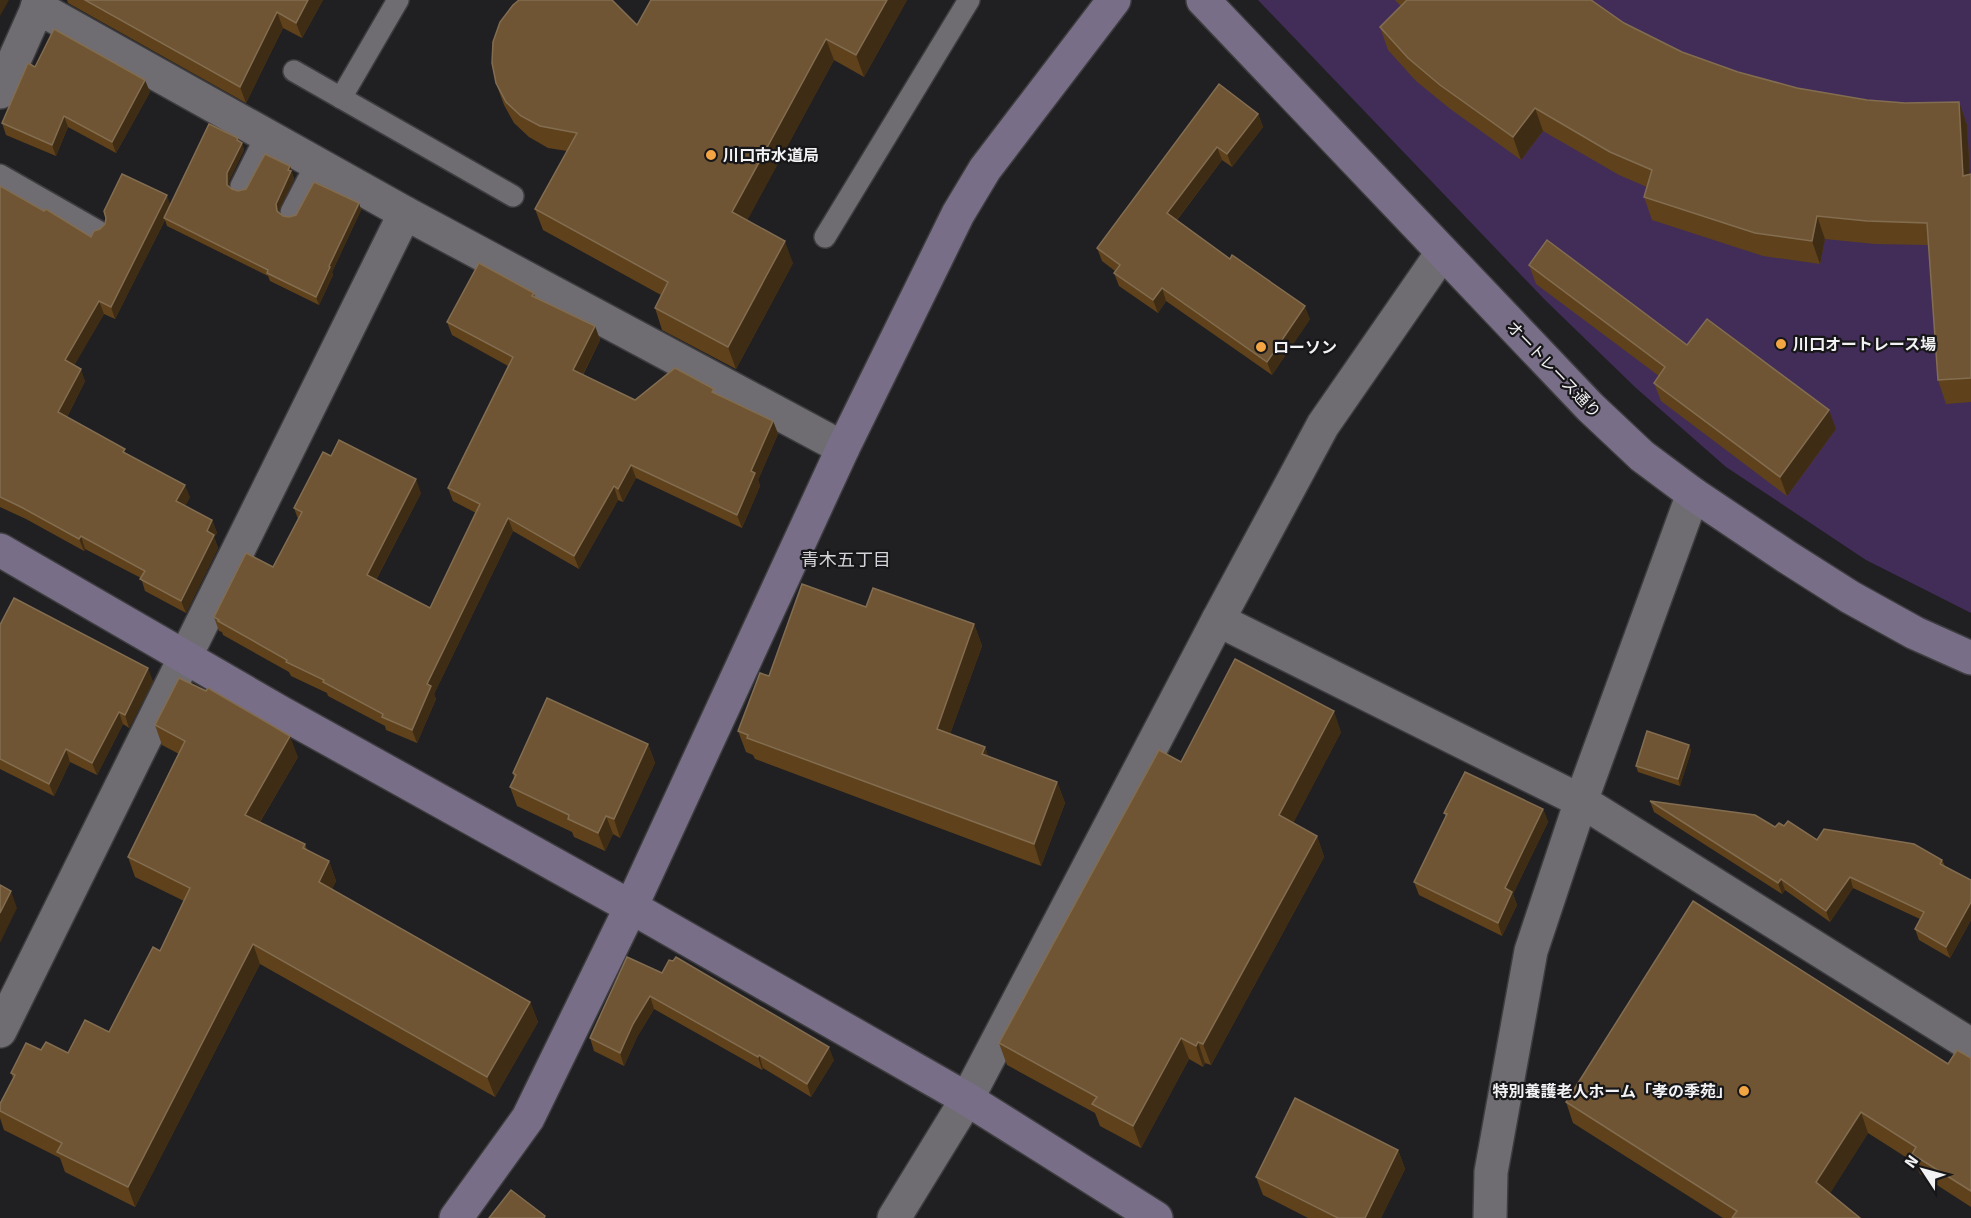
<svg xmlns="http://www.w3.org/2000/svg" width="1971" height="1218" viewBox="0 0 1971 1218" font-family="Signika,'Noto Sans JP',sans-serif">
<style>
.pitch{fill:#412d58}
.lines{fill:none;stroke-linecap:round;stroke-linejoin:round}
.lane-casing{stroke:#3d3c3f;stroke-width:24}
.street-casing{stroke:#3d3c3f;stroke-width:36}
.secondary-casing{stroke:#3d3c3f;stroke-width:36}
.lane{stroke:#6f6d71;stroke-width:21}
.street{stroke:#6f6d71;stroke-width:33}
.secondary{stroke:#796e87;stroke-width:33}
.wall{fill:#5f421b}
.shaded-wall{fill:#3f2c14}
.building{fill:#6f5533;stroke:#836d51;stroke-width:1.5}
.poi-dot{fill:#f2a542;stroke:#171619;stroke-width:2}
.labels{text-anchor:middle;stroke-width:4.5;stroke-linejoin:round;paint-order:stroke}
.poi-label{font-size:16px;font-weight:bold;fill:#f2f1f4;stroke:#171619;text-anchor:start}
.street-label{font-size:16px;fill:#f2f1f4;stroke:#171619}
.neighbourhood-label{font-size:18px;fill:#d4d3d7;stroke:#171619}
</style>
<rect width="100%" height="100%" fill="#201f22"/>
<polygon class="pitch" points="1258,0 1971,0 1971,613 1866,560 1726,467 1636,388 1545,300"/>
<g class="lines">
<g class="lane-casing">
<g id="lane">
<polyline points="294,71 513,196"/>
<polyline points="341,98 398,0"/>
<polyline points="0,175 98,231"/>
<polyline points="241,186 266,136"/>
<polyline points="291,212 316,164"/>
<polyline points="825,237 969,0"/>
</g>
</g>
<g class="street-casing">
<g id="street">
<polyline points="37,7 405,213 843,448"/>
<polyline points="0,92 41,0"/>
<polyline points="1218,620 1581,801 1971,1045"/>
<polyline points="0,1031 405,213"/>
<polyline points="894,1218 967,1099 1218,620 1323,425 1442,253"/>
<polyline points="1490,1218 1491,1172 1531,951 1581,801 1693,494"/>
</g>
</g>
<g class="secondary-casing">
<g id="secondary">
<polyline points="1203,0 1590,407 1642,456 1693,494 1787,557 1850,597 1915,633 1971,658"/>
<polyline points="0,550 280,712 631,907 967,1099 1156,1218"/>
<polyline points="456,1218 528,1118 631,907 843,448 958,214 985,169 1114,0"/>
</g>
</g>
<use href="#lane" class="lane"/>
<use href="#street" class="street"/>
<use href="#secondary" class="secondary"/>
</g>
<g class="wall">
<polygon points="67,0 323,0 302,38 283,28 246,103 68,3"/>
<polygon points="907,0 864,77 834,60 747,220 793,263 736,369 662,330 655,308 661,295 543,230 535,209 567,151 548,148 529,137 514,123 504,105 496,83 637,25"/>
<polygon points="1395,0 1591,0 1624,23 1682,52 1738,72 1797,88 1867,100 1905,103 1959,102 1967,125 1970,174 1971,174 1971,402 1946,404 1938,380 1929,245 1875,244 1825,239 1820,264 1763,256 1652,220 1644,197 1647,187 1619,175 1543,131 1521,160 1449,108 1416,81 1388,50 1380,27 1401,6"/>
<polygon points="35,67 150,92 116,153 68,127 56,156 6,135 2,123"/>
<polygon points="1258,114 1263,127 1232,167 1222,160 1177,220 1310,319 1272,375 1166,301 1158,313 1119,286 1114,273 1115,271 1102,261 1097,248"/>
<polygon points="239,142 242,143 244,150 229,181 230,187 232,189 238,191 246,189 290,166 294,179 278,212 283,216 289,217 359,203 361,210 332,272 333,275 319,305 270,281 268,276 167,226 165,220 115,319 104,314 74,365 85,381 67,417 127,454 190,497 185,506 212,520 217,533 214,537 218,548 186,613 145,591 141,578 85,549 84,551 26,519 0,507 0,186 91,237 170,205"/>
<polygon points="1529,265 1687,345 1836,429 1787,496 1661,401 1654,383 1659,376 1536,284"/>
<polygon points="534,293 535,297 595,326 600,340 583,375 635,400 715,394 773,421 778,434 758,480 760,486 742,528 636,478 623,502 618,500 579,569 513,531 434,694 436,699 417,743 386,730 385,726 328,696 327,693 291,676 289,672 223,635 222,632 219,631 214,617 273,567 298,519 294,508 331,456 421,493 376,580 430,608 476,513 453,501 448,488 508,366 452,335 447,322"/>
<polygon points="866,607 974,624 982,646 950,734 985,747 988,756 1057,782 1065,803 1041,866 755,759 753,755 746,752 738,731 769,676"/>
<polygon points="0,625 153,681 129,728 123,724 97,775 70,762 54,796 0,769"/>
<polygon points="155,725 298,757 260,822 305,844 307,850 329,861 336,881 332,889 530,1002 538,1022 495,1097 260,964 135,1207 65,1172 60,1158 4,1130 0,1118 0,1104 13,1078 11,1073 41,1050 68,1053 109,1032 160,951 184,901 135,877 128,857 179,754 162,745"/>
<polygon points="1341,732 1293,823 1317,836 1324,857 1211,1065 1205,1063 1203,1067 1189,1059 1141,1148 1100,1126 1095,1113 1007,1065 999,1043 1181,762"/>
<polygon points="648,744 655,763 620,838 613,834 605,851 574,837 572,832 517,806 510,787 514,778 513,773"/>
<polygon points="1689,745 1691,751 1680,786 1638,772 1636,766"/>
<polygon points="1650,801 1775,827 1784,826 1817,840 1942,860 1945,866 1971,880 1971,920 1950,958 1919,940 1915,929 1920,919 1853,888 1830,922 1785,890 1782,894 1654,812"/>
<polygon points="1543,809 1548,822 1513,894 1517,905 1502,936 1419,895 1414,882 1446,817 1444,813"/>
<polygon points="627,957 834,1060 811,1097 763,1068 762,1070 654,1009 637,1037 624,1066 594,1051 590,1038"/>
<polygon points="1971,1058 1971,1207 1920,1174 1915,1163 1868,1133 1830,1193 1860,1218 1723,1218 1573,1123 1566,1102 1948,1064"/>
<polygon points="1398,1150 1405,1169 1381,1218 1308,1218 1263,1195 1256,1177"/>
</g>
<g class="shaded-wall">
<polygon points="0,0 9,0 0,16"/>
<polygon points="308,0 323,0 302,38 296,23"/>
<polygon points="887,0 907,0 864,77 856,55"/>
<polygon points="277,12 283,28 246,103 240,87"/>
<polygon points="826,39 834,60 740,234 732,212"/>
<polygon points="145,80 150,92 116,153 112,142"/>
<polygon points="1959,102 1967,125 1971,192 1963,176"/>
<polygon points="1535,108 1543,131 1521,160 1513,137"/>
<polygon points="1258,114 1263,127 1232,167 1227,154"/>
<polygon points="64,116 68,127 56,156 52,145"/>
<polygon points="238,138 241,145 242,143 244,150 229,181 230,192 227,185 227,173"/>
<polygon points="1217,147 1222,160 1172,226 1167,213"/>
<polygon points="290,166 294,179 278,212 280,218 276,204"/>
<polygon points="167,195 171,207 164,218 165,220 115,319 111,307"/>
<polygon points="359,203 361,210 332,272 333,275 319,305 316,297 329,266"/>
<polygon points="1817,216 1825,239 1820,264 1812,241"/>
<polygon points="785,241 793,263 736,369 728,347"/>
<polygon points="1162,288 1166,301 1158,313 1153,300"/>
<polygon points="99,301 104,314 70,373 65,360"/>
<polygon points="1305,306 1310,319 1272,375 1267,362"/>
<polygon points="595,326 600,340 578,384 573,370"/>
<polygon points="81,369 85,381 63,425 58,412"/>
<polygon points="1829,410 1836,429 1787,496 1780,477"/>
<polygon points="773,421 778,434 758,480 760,486 742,528 737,515 751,471"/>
<polygon points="631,465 636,478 623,502 618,489"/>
<polygon points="416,479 421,493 371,589 367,575"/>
<polygon points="185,485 190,497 181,514 176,501"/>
<polygon points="614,486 618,500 579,569 574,556"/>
<polygon points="508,518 513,531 434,694 436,699 417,743 412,730 427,684"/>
<polygon points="212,520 217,533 214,537 218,548 186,613 181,601 207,531"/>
<polygon points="81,536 85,549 84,551 79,539"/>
<polygon points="974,624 982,646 944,751 937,729"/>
<polygon points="148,668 153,681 129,728 125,715"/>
<polygon points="1334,711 1341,732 1286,837 1279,815"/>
<polygon points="119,712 123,724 97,775 92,763"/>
<polygon points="290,736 298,757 252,835 245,815"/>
<polygon points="648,744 655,763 620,838 614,819"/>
<polygon points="1689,745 1691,751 1680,786 1678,779"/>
<polygon points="985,747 993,769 982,754"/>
<polygon points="66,749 70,762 54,796 49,784"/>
<polygon points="1057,782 1065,803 1041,866 1034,844"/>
<polygon points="1543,809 1548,822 1513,894 1517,905 1502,936 1498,923 1505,888"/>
<polygon points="606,816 613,834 605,851 598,833"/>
<polygon points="1317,836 1324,857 1211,1065 1203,1044"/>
<polygon points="329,861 336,881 326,902 319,882"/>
<polygon points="1850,877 1853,888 1830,922 1826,911"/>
<polygon points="1781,879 1785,890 1782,894 1778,883"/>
<polygon points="11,891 17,908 0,943 0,913"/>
<polygon points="1971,902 1971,920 1950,958 1946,947"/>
<polygon points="253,944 260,964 135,1207 128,1187"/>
<polygon points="650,996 654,1009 637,1037 624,1066 620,1053 633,1024"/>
<polygon points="530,1002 538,1022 495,1097 487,1077"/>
<polygon points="1181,1038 1189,1059 1141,1148 1133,1126"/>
<polygon points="1198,1042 1205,1063 1203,1067 1196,1046"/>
<polygon points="829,1047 834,1060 811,1097 807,1084"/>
<polygon points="759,1055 763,1068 762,1070 758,1057"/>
<polygon points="1861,1112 1868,1133 1824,1203 1816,1182"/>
<polygon points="1398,1150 1405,1169 1381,1218 1365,1218"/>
</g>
<g class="building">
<polygon points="85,0 308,0 296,23 277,12 240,87"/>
<polygon points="519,0 612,0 637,25 651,0 887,0 856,55 826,39 732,212 785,241 728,347 655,308 668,282 535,209 577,133 540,126 521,116 506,102 496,83 492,63 493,42 500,22 513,5"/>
<polygon points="1407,0 1591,0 1624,23 1682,52 1738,72 1797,88 1867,100 1905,103 1959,102 1963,176 1971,174 1971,378 1938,380 1927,223 1867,221 1817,216 1812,241 1755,233 1644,197 1652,170 1610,152 1535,108 1513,137 1440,85 1408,58 1380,27"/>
<polygon points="54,29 145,80 112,142 64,116 52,145 2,123 28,63 35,67"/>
<polygon points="1219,84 1258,114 1227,154 1217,147 1167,213 1230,259 1232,255 1305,306 1267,362 1162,288 1153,300 1114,273 1120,265 1097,248"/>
<polygon points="209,124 238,138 237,140 242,143 227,173 227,185 232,189 238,191 246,189 265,154 290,166 288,170 291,171 276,204 277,211 283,216 289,217 296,215 314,182 359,203 329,266 330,267 316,297 267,273 268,270 164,218"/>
<polygon points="122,174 167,195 111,307 99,301 65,360 81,369 58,412 125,449 123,452 185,485 176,501 212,520 207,531 214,535 181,601 140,579 145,571 81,536 79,539 21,507 0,497 0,186 44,211 46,209 91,237 94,231 100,229 105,224 106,218 104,211"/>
<polygon points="1547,240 1687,345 1707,319 1829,410 1780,477 1654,383 1665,367 1529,265"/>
<polygon points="479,263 534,293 532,296 595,326 573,370 635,400 675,368 714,389 712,392 773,421 751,471 755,473 737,515 631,465 618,489 614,486 574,556 508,518 427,684 431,686 412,730 382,717 383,714 323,682 324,680 286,662 287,660 218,621 219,620 214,617 246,553 273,567 302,512 294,508 323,452 331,456 339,440 416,479 367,575 430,608 480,504 448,488 513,357 447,322"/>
<polygon points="802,584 866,607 873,588 974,624 937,729 985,747 982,754 1057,782 1034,844 747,738 748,735 738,731 760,673 769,676"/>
<polygon points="14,598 148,668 125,715 119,712 92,763 66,749 49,784 0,759 0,625"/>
<polygon points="1235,659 1334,711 1279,815 1317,836 1203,1044 1198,1042 1196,1046 1181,1038 1133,1126 1092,1104 1097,1097 999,1043 1159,750 1181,762"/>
<polygon points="179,678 206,691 208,688 290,736 245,815 305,844 303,848 329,861 319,882 530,1002 487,1077 253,944 128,1187 57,1152 62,1143 0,1111 0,1104 15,1075 11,1073 26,1043 41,1050 46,1042 68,1053 85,1020 109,1032 153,947 160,951 190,888 128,857 185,741 155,725"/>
<polygon points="547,698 648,744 614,819 606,816 598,833 568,819 569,815 510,787 516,775 513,773"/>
<polygon points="1647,731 1689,745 1678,779 1636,766"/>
<polygon points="1465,772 1543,809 1505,888 1512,892 1498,923 1414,882 1447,814 1444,813"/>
<polygon points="1650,801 1755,815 1775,827 1779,823 1784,826 1788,821 1817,840 1824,829 1914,844 1942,860 1940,864 1971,880 1971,902 1946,947 1915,929 1924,912 1850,877 1826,911 1781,879 1778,883"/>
<polygon points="0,885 11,891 0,913"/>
<polygon points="1693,901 1948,1064 1957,1050 1971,1058 1971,1191 1912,1154 1916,1147 1861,1112 1816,1182 1860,1218 1732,1218 1737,1211 1566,1102"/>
<polygon points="627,957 662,973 669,960 673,961 676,957 829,1047 807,1084 759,1055 758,1057 650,996 633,1024 620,1053 590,1038"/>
<polygon points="1295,1098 1398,1150 1365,1218 1338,1218 1256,1177"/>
<polygon points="511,1190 545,1216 544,1218 489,1218"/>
</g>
<g class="poi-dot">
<circle cx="711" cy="155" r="6"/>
<circle cx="1781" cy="344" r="6"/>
<circle cx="1261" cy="347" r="6"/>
<circle cx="1744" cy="1091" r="6"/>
</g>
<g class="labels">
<g class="poi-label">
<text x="723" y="161">川口市水道局</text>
<text x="1793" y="350">川口オートレース場</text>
<text x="1273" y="353">ローソン</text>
<text x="1732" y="1097" text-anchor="end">特別養護老人ホーム「孝の季苑」</text>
</g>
<g class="street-label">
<text transform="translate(1554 369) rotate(46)" y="6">オートレース通り</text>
</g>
<g class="neighbourhood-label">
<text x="846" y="566">青木五丁目</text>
</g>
</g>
<g transform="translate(1923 1170) rotate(306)" stroke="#171619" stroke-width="4.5" paint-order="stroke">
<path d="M0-4.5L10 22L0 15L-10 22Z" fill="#f2f1f4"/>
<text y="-9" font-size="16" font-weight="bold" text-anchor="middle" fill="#f2f1f4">N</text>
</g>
</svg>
